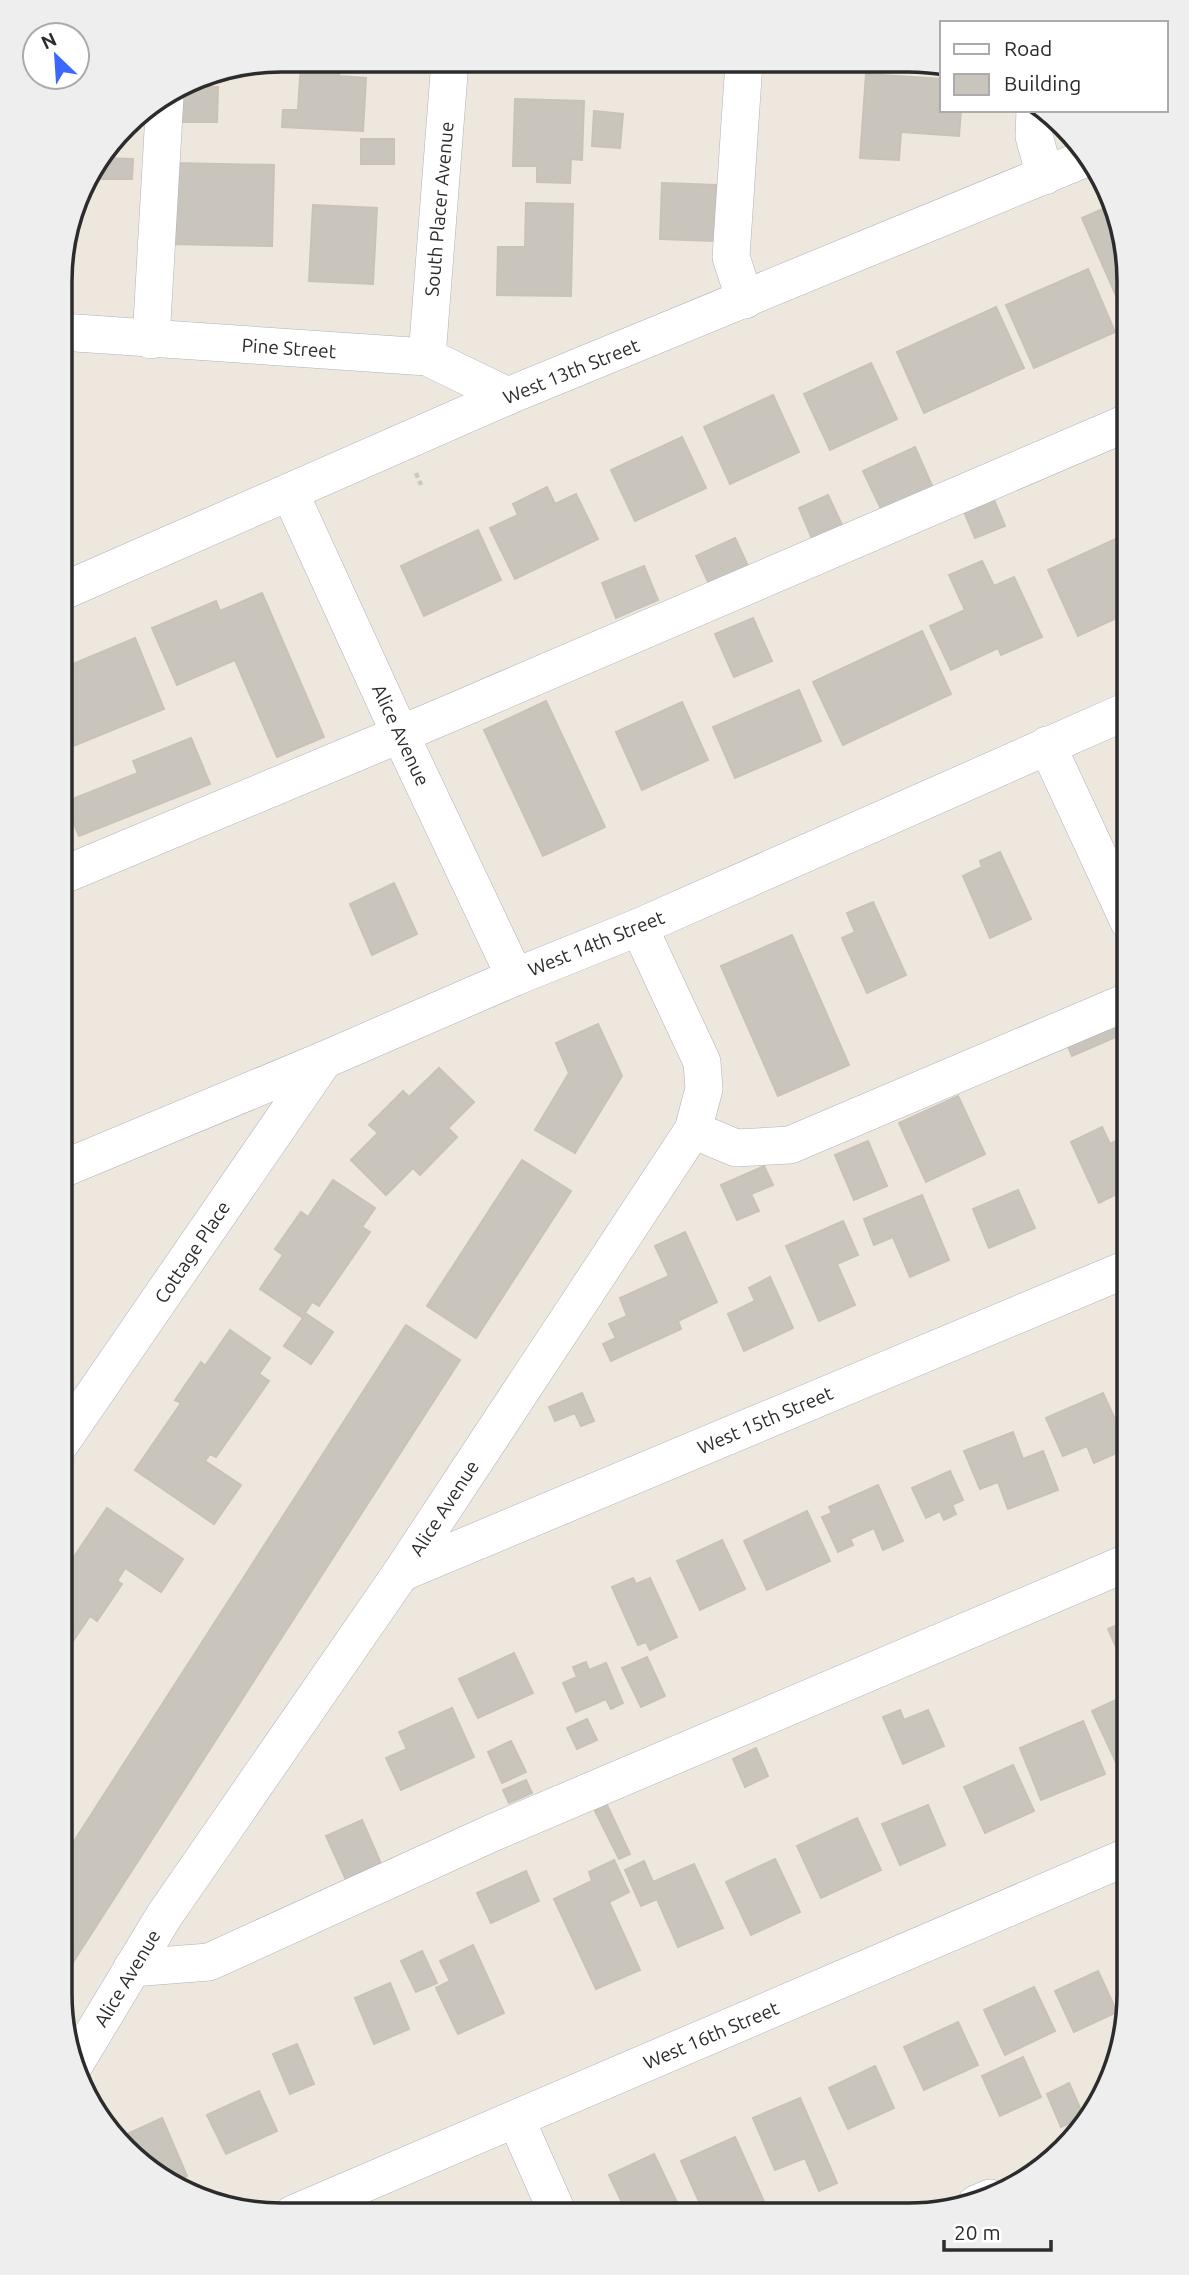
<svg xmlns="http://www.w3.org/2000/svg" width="1189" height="2275" viewBox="0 0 1189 2275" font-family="Ubuntu,sans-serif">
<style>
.building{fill:#c9c5bd;stroke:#cac2b8;stroke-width:2}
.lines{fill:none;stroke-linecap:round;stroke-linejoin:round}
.minor-casing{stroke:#aeb2bc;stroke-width:38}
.path{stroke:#c8c8c8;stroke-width:4.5;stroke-dasharray:5 3.5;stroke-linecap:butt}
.minor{stroke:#fff;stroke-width:37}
.labels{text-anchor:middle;stroke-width:7;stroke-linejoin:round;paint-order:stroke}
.street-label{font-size:19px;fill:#2c2c2c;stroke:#fff}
.rim{fill:none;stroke:#2c2c2c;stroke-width:3.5}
</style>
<rect width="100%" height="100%" fill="#eee7de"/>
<g class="building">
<polygon points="535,61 577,61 576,70 535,68"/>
<polygon points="301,62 340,64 339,76 366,78 363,131 282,127 283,110 298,110"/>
<polygon points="866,74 942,79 942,110 961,110 959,136 901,132 899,160 860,158"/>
<polygon points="180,87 218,87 217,122 175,122"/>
<polygon points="515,99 584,101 582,160 571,159 570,183 537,182 537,166 513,166"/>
<polygon points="594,111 623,114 620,148 592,146"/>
<rect x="361" y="139" width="33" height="25"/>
<polygon points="102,158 133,159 132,179 99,179 99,161"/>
<polygon points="171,163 274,165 272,246 169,244"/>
<polygon points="662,183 717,185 715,241 660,239"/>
<polygon points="526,203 573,204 571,296 497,295 498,247 525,247"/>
<polygon points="1114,204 1118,210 1130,281 1129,303 1121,307 1082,218"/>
<polygon points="313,205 377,208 373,284 309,281"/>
<polygon points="1088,269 1115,332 1034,368 1006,305"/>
<polygon points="996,307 1024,368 924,413 897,352"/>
<polygon points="871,363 897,419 830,450 804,394"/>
<polygon points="773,395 799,452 730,484 704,427"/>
<polygon points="682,437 706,488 635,521 611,470"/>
<polygon points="915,447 933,488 882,511 863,471"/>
<polygon points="547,487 555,504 576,494 598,539 515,579 490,528 518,515 513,504"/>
<polygon points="828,495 843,527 813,541 799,508"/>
<polygon points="992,495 1005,526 975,538 962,507"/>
<polygon points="478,530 501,580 424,616 401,566"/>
<polygon points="1122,536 1129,552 1129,612 1078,636 1048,570"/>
<polygon points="735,538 748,566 709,584 696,556"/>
<polygon points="982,561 994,586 1014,577 1042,637 1001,655 998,648 951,670 930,626 965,610 949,575"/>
<polygon points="644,566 658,600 616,618 602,583"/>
<polygon points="262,593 324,737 277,757 235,660 177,685 152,628 216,601 220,611"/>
<polygon points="753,618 772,661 734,677 715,634"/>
<polygon points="922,631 951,694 843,745 813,682"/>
<polygon points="135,638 164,709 61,751 61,669"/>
<polygon points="799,690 821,741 735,778 713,727"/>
<polygon points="546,701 605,827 543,856 484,730"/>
<polygon points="682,702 708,760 642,790 616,732"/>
<polygon points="191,738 210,784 79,836 65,802 138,773 133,761"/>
<polygon points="1000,852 1031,919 990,938 963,876 982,867 980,861"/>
<polygon points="394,883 417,934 372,955 350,904"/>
<polygon points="873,902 906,975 867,993 842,938 855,932 847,913"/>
<polygon points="792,935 849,1065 778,1096 721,966"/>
<polygon points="1109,1017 1118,1036 1072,1056 1064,1038"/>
<polygon points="598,1024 622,1076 575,1153 535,1130 569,1073 556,1043"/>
<polygon points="439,1068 474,1102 448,1128 457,1137 420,1175 413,1168 386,1195 351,1160 378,1133 369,1125 403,1091 409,1097"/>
<polygon points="958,1096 985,1154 926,1182 899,1123"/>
<polygon points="1102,1127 1110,1144 1122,1138 1129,1153 1129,1188 1099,1203 1071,1142"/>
<polygon points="868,1141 887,1186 854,1200 835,1155"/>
<polygon points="522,1160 571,1191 476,1338 427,1306"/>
<polygon points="764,1166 773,1185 751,1194 759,1211 737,1220 721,1185"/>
<polygon points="333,1180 375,1208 362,1227 370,1232 319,1306 312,1302 305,1313 333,1332 311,1364 284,1346 303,1318 260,1289 283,1255 275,1249 301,1212 308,1217"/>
<polygon points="1018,1190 1035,1228 989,1248 973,1209"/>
<polygon points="922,1195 949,1260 910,1277 893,1237 874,1245 864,1219"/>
<polygon points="843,1221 858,1255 837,1264 855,1305 819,1321 786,1246"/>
<polygon points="685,1232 717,1302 678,1321 681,1329 611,1361 603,1344 616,1338 609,1324 627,1316 620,1298 669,1276 655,1246"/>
<polygon points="770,1277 793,1328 744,1351 728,1314 755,1301 749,1288"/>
<polygon points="406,1325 460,1360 66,1973 60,1968 60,1863"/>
<polygon points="230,1330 270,1358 259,1374 269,1381 216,1457 210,1454 205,1461 241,1485 214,1524 135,1470 181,1403 175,1400 201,1362 205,1366"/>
<polygon points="582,1393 594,1421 581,1426 575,1413 555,1421 549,1407"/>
<polygon points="1103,1393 1128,1448 1094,1463 1087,1446 1063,1456 1046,1418"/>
<polygon points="1013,1432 1023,1459 1043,1451 1058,1490 1008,1509 998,1482 980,1489 964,1451"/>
<polygon points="950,1471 963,1500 952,1505 956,1514 944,1520 940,1511 926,1518 912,1488"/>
<polygon points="878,1485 903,1541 883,1550 874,1528 850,1539 853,1545 838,1552 822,1517 832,1513 829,1507"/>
<polygon points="107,1508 183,1559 161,1592 125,1568 117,1581 122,1584 97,1621 90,1616 60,1660 60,1567 65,1570"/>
<polygon points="807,1511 830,1561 767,1590 744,1541"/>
<polygon points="722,1540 745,1589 700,1610 677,1561"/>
<polygon points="633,1578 636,1584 650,1578 677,1637 650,1650 646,1642 638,1645 612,1587"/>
<polygon points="1129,1620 1129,1644 1117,1649 1108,1629"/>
<polygon points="514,1653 533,1693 478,1718 459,1679"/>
<polygon points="647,1657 665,1696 641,1707 622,1668"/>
<polygon points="586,1662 589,1670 606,1663 623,1703 611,1709 606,1699 576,1712 563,1683 577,1677 573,1667"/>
<polygon points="1129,1677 1129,1767 1120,1771 1092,1711 1127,1695 1121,1681"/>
<polygon points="452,1708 474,1757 401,1790 386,1758 407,1749 399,1732"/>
<polygon points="900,1710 904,1720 928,1710 944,1746 903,1764 883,1717"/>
<polygon points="587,1719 597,1740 577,1749 567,1728"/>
<polygon points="1083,1721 1105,1774 1041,1800 1020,1748"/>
<polygon points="511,1741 526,1772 502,1783 488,1752"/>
<polygon points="756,1748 768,1776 745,1787 733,1759"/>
<polygon points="1013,1765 1034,1811 985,1833 964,1787"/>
<polygon points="526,1780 532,1793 509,1803 503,1790"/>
<polygon points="607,1805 630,1854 619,1859 595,1811"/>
<polygon points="928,1805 945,1845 900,1865 882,1824"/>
<polygon points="857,1818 881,1870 821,1898 797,1846"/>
<polygon points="362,1820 382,1866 347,1882 326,1836"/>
<polygon points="775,1859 800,1912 751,1935 726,1882"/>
<polygon points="614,1860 629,1892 609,1902 640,1970 596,1989 554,1899 592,1881 589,1872"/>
<polygon points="644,1861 653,1882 694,1864 723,1928 678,1947 657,1899 641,1906 625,1870"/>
<polygon points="526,1871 539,1901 491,1923 477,1893"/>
<polygon points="473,1945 504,2013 458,2034 436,1988 450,1981 440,1961"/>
<polygon points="1129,1946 1129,1979 1116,1952"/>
<polygon points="422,1951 437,1983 416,1992 401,1961"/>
<polygon points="1098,1971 1117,2012 1074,2032 1055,1991"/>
<polygon points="390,1983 409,2029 374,2044 355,1998"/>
<polygon points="1034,1987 1055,2031 1005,2055 984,2010"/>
<polygon points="958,2022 978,2065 924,2090 904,2047"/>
<polygon points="297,2044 314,2084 290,2094 273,2054"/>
<polygon points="1023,2057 1041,2097 1000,2116 982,2076"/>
<polygon points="875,2066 894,2108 848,2129 829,2088"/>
<polygon points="1069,2083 1084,2117 1061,2127 1047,2094"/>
<polygon points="259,2091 277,2131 226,2154 207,2115"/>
<polygon points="800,2098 837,2183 819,2191 805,2158 775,2170 753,2118"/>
<polygon points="162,2118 187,2176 170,2184 138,2163 125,2135"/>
<polygon points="735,2137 770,2215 705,2215 681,2161"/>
<polygon points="654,2154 683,2215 628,2215 609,2175"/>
</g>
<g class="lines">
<g class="minor-casing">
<g id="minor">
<polyline points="744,62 731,257 745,300"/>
<polyline points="1035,110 1034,136 1045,176"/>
<polyline points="61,332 427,357 508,396"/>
<polyline points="151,340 165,96"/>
<polyline points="427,357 450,61"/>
<polyline points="290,493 400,734 515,977"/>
<polyline points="61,592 508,396 1084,159"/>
<polyline points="1047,745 1129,922"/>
<polyline points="61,876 439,718 1129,422"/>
<polyline points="693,1130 736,1148 790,1145 1129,1001"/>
<polyline points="60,1170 324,1060 515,977 639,927 1129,710"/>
<polyline points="60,1444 324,1060"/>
<polyline points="401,1573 1129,1268"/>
<polyline points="132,1968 209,1962 492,1833 1129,1562"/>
<polyline points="73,2067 164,1916 401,1573 693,1130 704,1089 702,1062 639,927"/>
<polyline points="516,2119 558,2214"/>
<polyline points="976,2204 990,2198"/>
<polyline points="293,2214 1129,1856"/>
</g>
</g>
<polyline class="path" points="416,473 421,485"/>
<use href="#minor" class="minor"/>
</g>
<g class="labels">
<g class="street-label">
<text transform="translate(439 209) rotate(-85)" y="7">South Placer Avenue</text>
<text transform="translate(289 348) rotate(4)" y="7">Pine Street</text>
<text transform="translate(571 371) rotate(-22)" y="7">West 13th Street</text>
<text transform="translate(401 735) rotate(65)" y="7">Alice Avenue</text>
<text transform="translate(596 943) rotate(-22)" y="7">West 14th Street</text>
<text transform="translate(192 1252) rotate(-56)" y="7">Cottage Place</text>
<text transform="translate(765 1420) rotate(-23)" y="7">West 15th Street</text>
<text transform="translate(444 1508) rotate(-57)" y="7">Alice Avenue</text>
<text transform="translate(127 1978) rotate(-59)" y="7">Alice Avenue</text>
<text transform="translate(711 2035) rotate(-23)" y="7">West 16th Street</text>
</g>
</g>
<path d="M0 0H1189V2275H0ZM281 72H908A209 209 0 0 1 1117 281V1994A209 209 0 0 1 908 2203H281A209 209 0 0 1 72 1994V281A209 209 0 0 1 281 72Z" fill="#eee" fill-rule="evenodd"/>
<path class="rim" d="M281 72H908A209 209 0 0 1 1117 281V1994A209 209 0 0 1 908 2203H281A209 209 0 0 1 72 1994V281A209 209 0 0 1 281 72Z"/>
<rect x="940" y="21" width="228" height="91" fill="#ffffff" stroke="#ababab" stroke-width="2"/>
<rect x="954" y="44" width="35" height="10" fill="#ffffff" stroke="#ababab" stroke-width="2"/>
<text x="1004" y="56" font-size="21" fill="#2c2c2c">Road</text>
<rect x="954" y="74" width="35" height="21" fill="#c9c5bd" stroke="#ababab" stroke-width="2"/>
<text x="1004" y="91" font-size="21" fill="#2c2c2c">Building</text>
<g transform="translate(56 56) rotate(335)"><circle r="33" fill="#ffffff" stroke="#ababab" stroke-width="2"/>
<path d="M0-5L12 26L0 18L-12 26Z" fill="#3b68fe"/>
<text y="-10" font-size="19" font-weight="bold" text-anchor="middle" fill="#2c2c2c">N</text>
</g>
<path d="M944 2240v10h107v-10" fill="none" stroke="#2c2c2c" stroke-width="3.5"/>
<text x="954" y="2240" font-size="21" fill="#2c2c2c" stroke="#ffffff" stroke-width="5" paint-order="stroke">20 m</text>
</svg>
